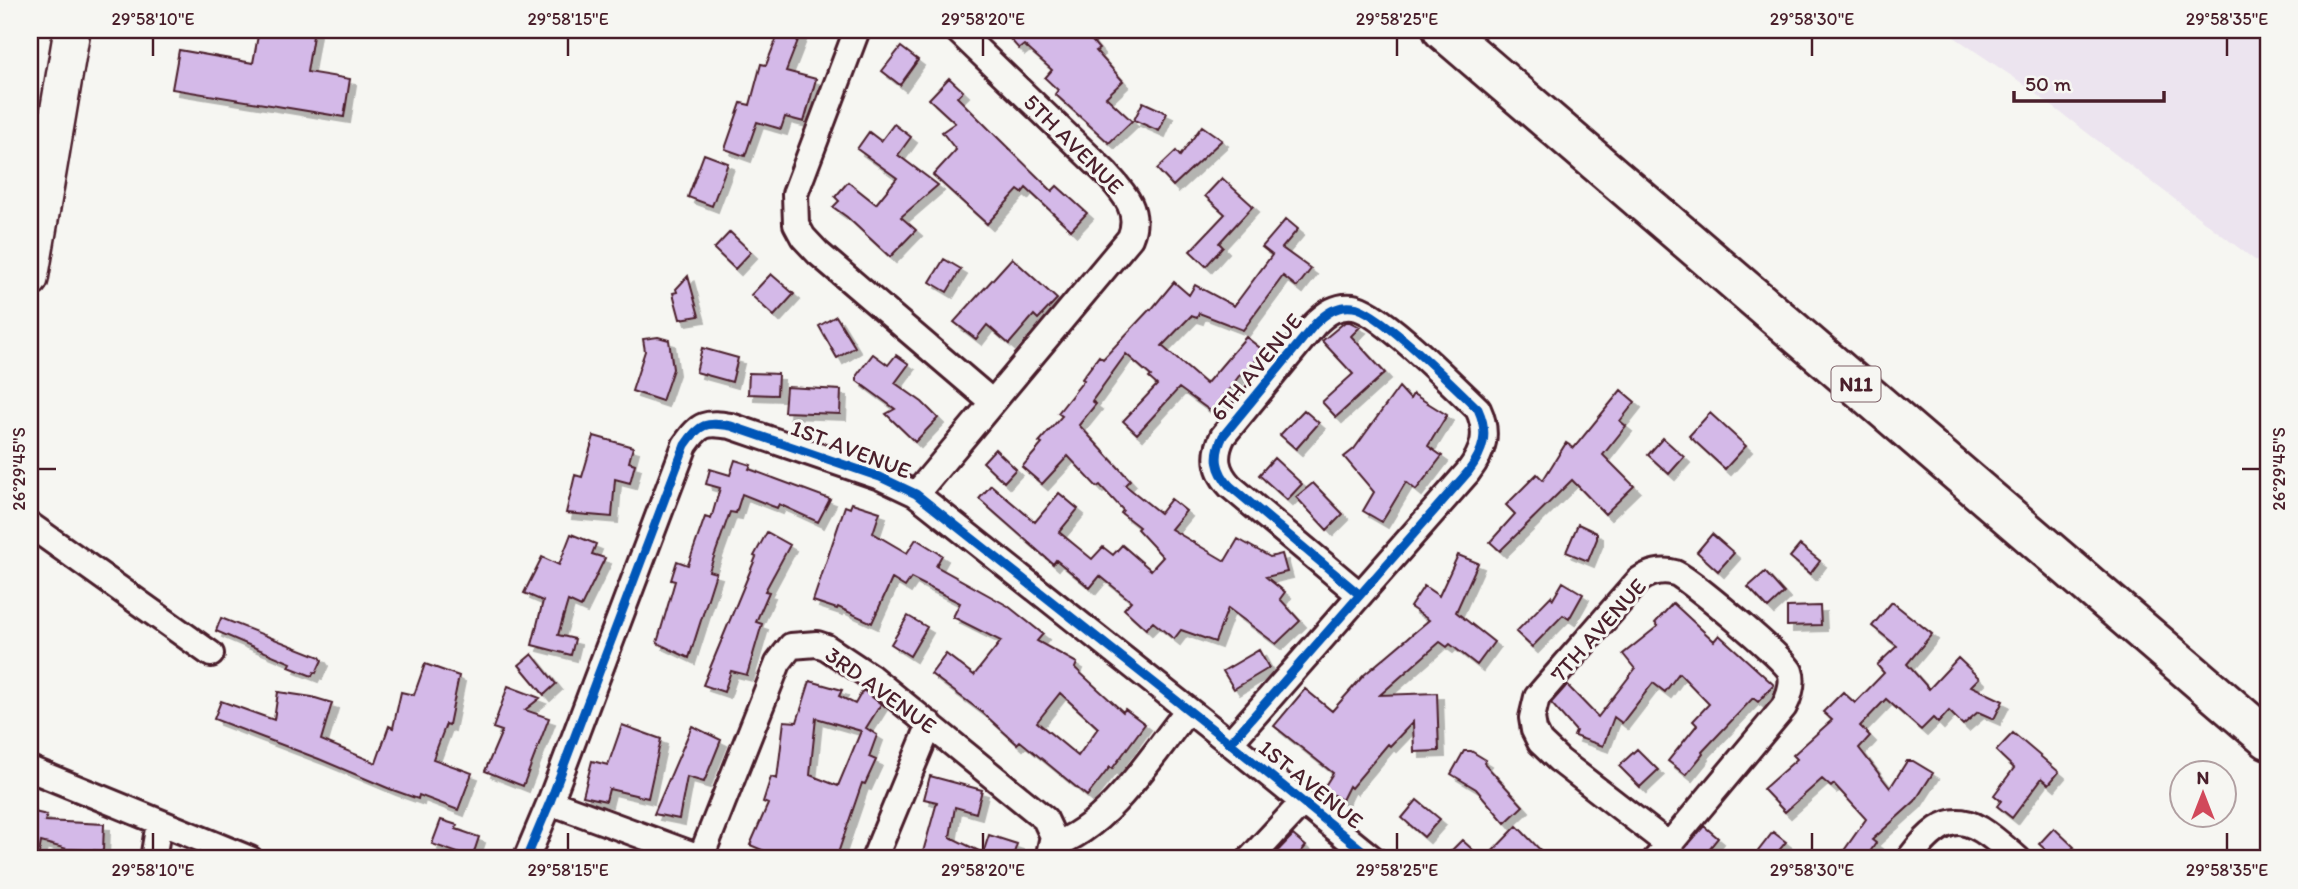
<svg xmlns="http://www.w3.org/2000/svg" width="2298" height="889" viewBox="0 0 2298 889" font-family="Itim,sans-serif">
  <defs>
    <filter id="shadow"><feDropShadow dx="6" dy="6" stdDeviation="0" flood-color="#0004"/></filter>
  </defs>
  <rect width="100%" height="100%" fill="#f6f6f2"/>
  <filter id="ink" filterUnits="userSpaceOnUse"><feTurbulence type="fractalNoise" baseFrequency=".0143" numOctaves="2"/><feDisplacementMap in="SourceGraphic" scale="14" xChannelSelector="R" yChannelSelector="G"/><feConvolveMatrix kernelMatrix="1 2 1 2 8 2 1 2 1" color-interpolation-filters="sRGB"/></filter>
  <g filter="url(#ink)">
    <path fill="#ece4ef" d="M1944,30H2268V270L2019,81Z"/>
    <path fill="#d4b9e8" stroke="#4a1f2b" stroke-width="2" fill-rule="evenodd" filter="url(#shadow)" d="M259,30H314L307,72L350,79L344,117L172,89L179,50L253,63Z
      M780,30H802L786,71L816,79L804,122L785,117L781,129L757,122L745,156L725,149L741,103L750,105L761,64L766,65Z
      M1002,30H1083L1099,49L1096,51L1123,81L1106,97L1132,121L1109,143L1055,94L1058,90L1045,78L1052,70L1024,45L1019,49Z
      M901,47L918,60L900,85L882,71Z
      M949,78L963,91L957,97L998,138L1052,191L1057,186L1087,213L1071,230L1026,188L1022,193L1018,190L987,224L933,175L956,150L942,132L955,123L929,99Z
      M1143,102L1167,113L1159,131L1134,120Z
      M894,124L911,137L898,155L938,185L901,217L916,230L890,257L847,217L833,207L839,201L835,197L848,182L876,204L897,178L857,149L869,132L881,141Z
      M1202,126L1222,140L1173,186L1157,169L1176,151L1180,156Z
      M704,154L728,163L712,206L688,197Z
      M1222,178L1253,206L1219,243L1223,247L1206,266L1190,251L1225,214L1205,196Z
      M1286,219L1298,229L1282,248L1311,269L1297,287L1283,276L1243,330L1199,313L1197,318L1191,316L1162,346L1206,384L1246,337L1264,351L1245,374L1242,372L1212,412L1179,388L1137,434L1123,421L1157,385L1149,378L1151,376L1126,354L1092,401L1096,404L1079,425L1130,480L1125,485L1160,513L1171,499L1186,511L1171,529L1225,561L1238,539L1270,557L1282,554L1287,572L1266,577L1285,592L1280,599L1300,621L1276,644L1228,608L1215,642L1181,630L1174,639L1153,622L1146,629L1124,609L1131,601L1100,576L1090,588L1056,560L1053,564L979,499L991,485L1035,522L1059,493L1078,509L1059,532L1092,559L1103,547L1113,555L1122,545L1151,570L1163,557L1137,529L1139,527L1121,513L1123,510L1100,485L1097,487L1068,456L1042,484L1022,467L1042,444L1039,442L1062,416L1058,413L1084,380L1082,379L1099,356L1103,359L1150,309L1151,310L1174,282L1189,295L1195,285L1234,306L1272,255L1262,247Z
      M730,232L751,252L735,269L714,249Z
      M1012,258L1057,299L1038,319L1034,315L1009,344L987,325L976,339L954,322Z
      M944,259L961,269L947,292L930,282Z
      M771,274L794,294L774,316L751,295Z
      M688,276L699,316L680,319L673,293L677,292L676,289Z
      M836,316L855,347L837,358L819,326Z
      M1345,322H1350L1360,327L1351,336L1385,373L1336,417L1322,402L1353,374L1322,341Z
      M658,337L669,340L673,369L662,401L632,391L645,351L643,339Z
      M702,348L738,358L732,382L696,372Z
      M873,354L888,365L896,355L909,364L895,383L922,402L938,418L915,442L886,414L895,409L857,381V375Z
      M749,373L778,374L777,395L748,394Z
      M786,387L841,390L840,414L784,412Z
      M1399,387L1410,399L1413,394L1447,415L1428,446L1442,456L1416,490L1406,482L1382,522L1363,511L1374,492L1344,457L1354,449Z
      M1621,390L1635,402L1620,421L1626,426L1603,455L1634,486L1605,514L1572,480L1500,551L1490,542L1515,514L1506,505L1537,474L1543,480L1566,443L1574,448Z
      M1304,410L1319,423L1296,449L1280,435Z
      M1710,413L1746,446L1725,469L1689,436Z
      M594,436L633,447L629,462L635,464L630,483L615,479L612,517L566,513L575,475L582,477Z
      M1663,438L1684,457L1669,474L1648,455Z
      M995,449L1016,469L1004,482L983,462Z
      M1274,458L1302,484L1287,500L1259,475Z
      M735,460L751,465L749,469L830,499L818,522L779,504L777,508L742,494L736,513L730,512L709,571L716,573L689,658L657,643L675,581L671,580L677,561L688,565L705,517L711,519L720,488L706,484L710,469L730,475Z
      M1313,483L1343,514L1327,530L1296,497Z
      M852,503L880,512L873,533L907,553L916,539L942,555L936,566L1008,606L1043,634L1037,641L1077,663L1075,668L1123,712L1125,709L1145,724L1112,769L1110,767L1087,796L1020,741L1017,744L983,713L931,674L946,654L974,675L1001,641L953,617L960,603L911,578L905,587L892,579L872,623L838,607L837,609L813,601L845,506L850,508ZM1060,693L1098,728L1078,756L1037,722Z
      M1578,524L1597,533V539L1588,561L1566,552Z
      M767,532L790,545L765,591L769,592L756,622L762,624L747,675L731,671L724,692L703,685L756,557L754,556Z
      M571,534L596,544L592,554L605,558L581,607L568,601L558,635L575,639L571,655L532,645L543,601L524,593L542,557L559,565Z
      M1712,534L1734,553L1718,571L1697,552Z
      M1800,545L1820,561L1810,574L1790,557Z
      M1458,555L1478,563L1456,612L1494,642L1477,665L1450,644L1447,647L1440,642L1380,695L1437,693L1439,751L1414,752L1413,722L1390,746L1388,744L1351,788L1349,786L1342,800L1323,789L1333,773L1274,726L1305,689L1332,711L1364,675L1429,620L1410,607L1424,586L1439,596Z
      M1765,572L1784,593L1768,608L1748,587Z
      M1563,582L1583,594L1569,619L1563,615L1532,647L1516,632L1551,596L1553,599Z
      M1892,602L1932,634L1907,664L1929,689L1958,658L1979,678L1971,686L2003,701L1994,719L1978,712L1963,725L1949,711L1938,723L1933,718L1921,730L1886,699L1860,726L1870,736L1859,748L1890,788L1907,761H1913L1933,773L1915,801L1872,840L1876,843L1865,859H1838L1866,819L1834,784L1831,787L1822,779L1785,812L1763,789L1797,759L1793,755L1832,720L1823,712L1843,692L1855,703L1884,673L1877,665L1897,646L1872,626Z
      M1673,603L1714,641L1719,635L1774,685L1758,702L1753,698L1702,752L1703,754L1686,775L1668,761L1697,725L1693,721L1709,704L1679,673L1665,692L1653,683L1622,723L1614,717L1603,746L1574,736L1576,731L1551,703L1567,685L1598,717L1635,669L1623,654L1658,626L1655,623Z
      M1820,606L1821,625L1787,626V607Z
      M908,616L927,627L910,656L891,644Z
      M221,618L320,657L322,660L316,673L314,672L312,676L289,667L291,663L216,631Z
      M1259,650L1269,668L1234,689L1223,671Z
      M532,654L556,684L544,695L519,665Z
      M425,664L459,676L449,725L446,724L433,759L472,773L458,810L419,795L418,799L390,789L319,759L214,719L221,701L274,720L278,692L312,697L332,703L321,740L376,763L389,726L393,728L401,692L414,695Z
      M810,681L842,690L839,696L855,704L863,690L881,704L866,728L877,735L869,757L876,760L865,784L862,783L836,859H784L750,845L768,804L763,802L771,777L777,779L784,721L797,722ZM816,718L861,731L838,786L810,775Z
      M508,686L540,698L525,710L549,718L523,786L485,771L502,731L493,728Z
      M622,725L661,739L648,798L609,789L606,801L583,796L592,761L608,765Z
      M692,726L721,740L704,782L687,777L679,819L654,814Z
      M2013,733L2059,772L2049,784L2042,778L2012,818L1997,806L2001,801L1994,795L2014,768L1996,751Z
      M1637,749L1658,770L1640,787L1619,766Z
      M1464,751H1471L1486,760L1484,763L1523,806L1505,823L1476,789L1451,774Z
      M930,776L982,790L976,813L955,807L950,837L983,853L989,835L1017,844L1012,859H921L937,802L924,799Z
      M1417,800L1440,819L1424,837L1402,818Z
      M30,811L47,815L45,821L104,824L103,851L67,849L41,842L38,859H30Z
      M441,820L457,825L456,829L479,837L472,858L432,844Z
      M1517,826L1549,859H1485Z
      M1704,826L1718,838L1701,859H1676Z
      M2054,828L2074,847L2062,859H2056L2039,844Z
      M1773,832L1786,842L1772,859H1752Z
      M1293,835L1306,846L1295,859H1270Z
      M1462,840L1483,859H1443Z"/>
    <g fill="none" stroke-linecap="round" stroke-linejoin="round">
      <defs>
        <path id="street" d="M857,30L795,194L796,224L803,237L818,253L991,401
          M916,494L1130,238C1142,210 1122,191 1105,172L957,30
          M30,525L211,654
          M1230,743L1468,472C1484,451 1489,433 1478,409C1456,388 1378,309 1353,307C1337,305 1326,313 1315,324L1223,436C1213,456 1216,471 1230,486L1360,595
          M30,769L250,859
          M550,802L705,859
          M1053,845C1108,828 1153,754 1188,710
          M701,857L778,663L791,646L817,644L826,647L871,677L1045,819L1053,836L1048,859
          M153,859L159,823
          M526,859L550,802L685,445C700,423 706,422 731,426L880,477L916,494L1230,743L1373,859
          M874,859L930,724
          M1250,859L1303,802
          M1656,859L1669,845L1784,707C1789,697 1794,682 1790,671C1786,660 1686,576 1675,573C1662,569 1649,573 1639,580L1537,697L1532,718L1534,730L1540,742L1559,760L1669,845
          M1909,859C1952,802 1971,818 2018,859"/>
        <path id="secondary" d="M30,279L72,30"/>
        <path id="highway" d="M1443,30L2268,739"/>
      </defs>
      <use href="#street" stroke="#4a1f2b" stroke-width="30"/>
      <use href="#secondary" stroke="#4a1f2b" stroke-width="40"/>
      <use href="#highway" stroke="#4a1f2b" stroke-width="44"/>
      <use href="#street" stroke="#f6f6f2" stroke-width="24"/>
      <use href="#secondary" stroke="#f6f6f2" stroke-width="35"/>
      <use href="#highway" stroke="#f6f6f2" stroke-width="38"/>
      <defs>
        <path id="cycleway" d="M1230,743L1468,472C1484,451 1489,433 1478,409C1456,388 1378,309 1353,307C1337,305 1326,313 1315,324L1223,436C1213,456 1216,471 1230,486L1360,595
          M526,859L550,802L685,445C700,423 706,422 731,426L880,477L916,494L1230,743L1373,859"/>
      </defs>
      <use href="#cycleway" stroke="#f6f6f2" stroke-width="13"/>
      <use href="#cycleway" stroke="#0057b8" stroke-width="9"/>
    </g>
  </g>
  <path fill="none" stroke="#4a1f2b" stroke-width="2.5" d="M153,38V56M568,38V56M983,38V56M1397,38V56M1812,38V56M2227,38V56M38,469H56M2242,469H2260M153,833V850M568,833V850M983,833V850M1397,833V850M1812,833V850M2227,833V850"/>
  <g text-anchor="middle" stroke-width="6" stroke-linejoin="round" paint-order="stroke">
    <rect fill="#f6f6f2" stroke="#7e6067" stroke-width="2" x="1831.5" y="366.5" width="49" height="35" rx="5"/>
    <g font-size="21" font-weight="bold" fill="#4a1f2b">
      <text x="1856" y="391">N11</text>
    </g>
    <g font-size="23" fill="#4a1f2b" stroke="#f6f6f2">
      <text transform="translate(1074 144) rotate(45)" y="8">5TH AVENUE</text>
      <text transform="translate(1256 367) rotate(-51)" y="8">6TH AVENUE</text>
      <text transform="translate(851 449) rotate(21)" y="8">1ST AVENUE</text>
      <text transform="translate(1598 630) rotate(-48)" y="8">7TH AVENUE</text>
      <text transform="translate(881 690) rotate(36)" y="8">3RD AVENUE</text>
      <text transform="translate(1311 784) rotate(39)" y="8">1ST AVENUE</text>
    </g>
  </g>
  <rect width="2298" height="889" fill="none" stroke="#f6f6f2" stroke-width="77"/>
  <g transform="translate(2203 794)"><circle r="33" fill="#f6f6f2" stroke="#b1a0a2" stroke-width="2"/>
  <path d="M0-5L12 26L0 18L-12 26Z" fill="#d1495b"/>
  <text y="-10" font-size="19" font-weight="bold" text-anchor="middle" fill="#4a1f2b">N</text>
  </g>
  <path d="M2014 91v10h150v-10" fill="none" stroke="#4a1f2b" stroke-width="3.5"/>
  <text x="2025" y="91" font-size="21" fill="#4a1f2b" stroke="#f6f6f2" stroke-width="5" paint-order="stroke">50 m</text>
  <rect x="38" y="38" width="2222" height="812" fill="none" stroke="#4a1f2b" stroke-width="2.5"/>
  <g font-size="18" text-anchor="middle" fill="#4a1f2b">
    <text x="153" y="25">29°58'10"E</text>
    <text x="568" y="25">29°58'15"E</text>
    <text x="983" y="25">29°58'20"E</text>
    <text x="1397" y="25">29°58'25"E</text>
    <text x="1812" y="25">29°58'30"E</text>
    <text x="2227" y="25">29°58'35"E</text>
    <text transform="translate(19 469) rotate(-90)" y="6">26°29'45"S</text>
    <text transform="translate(2279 469) rotate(-90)" y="6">26°29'45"S</text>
    <text x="153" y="876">29°58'10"E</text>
    <text x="568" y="876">29°58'15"E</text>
    <text x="983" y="876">29°58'20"E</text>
    <text x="1397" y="876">29°58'25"E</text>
    <text x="1812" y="876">29°58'30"E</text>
    <text x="2227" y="876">29°58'35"E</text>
  </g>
</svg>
